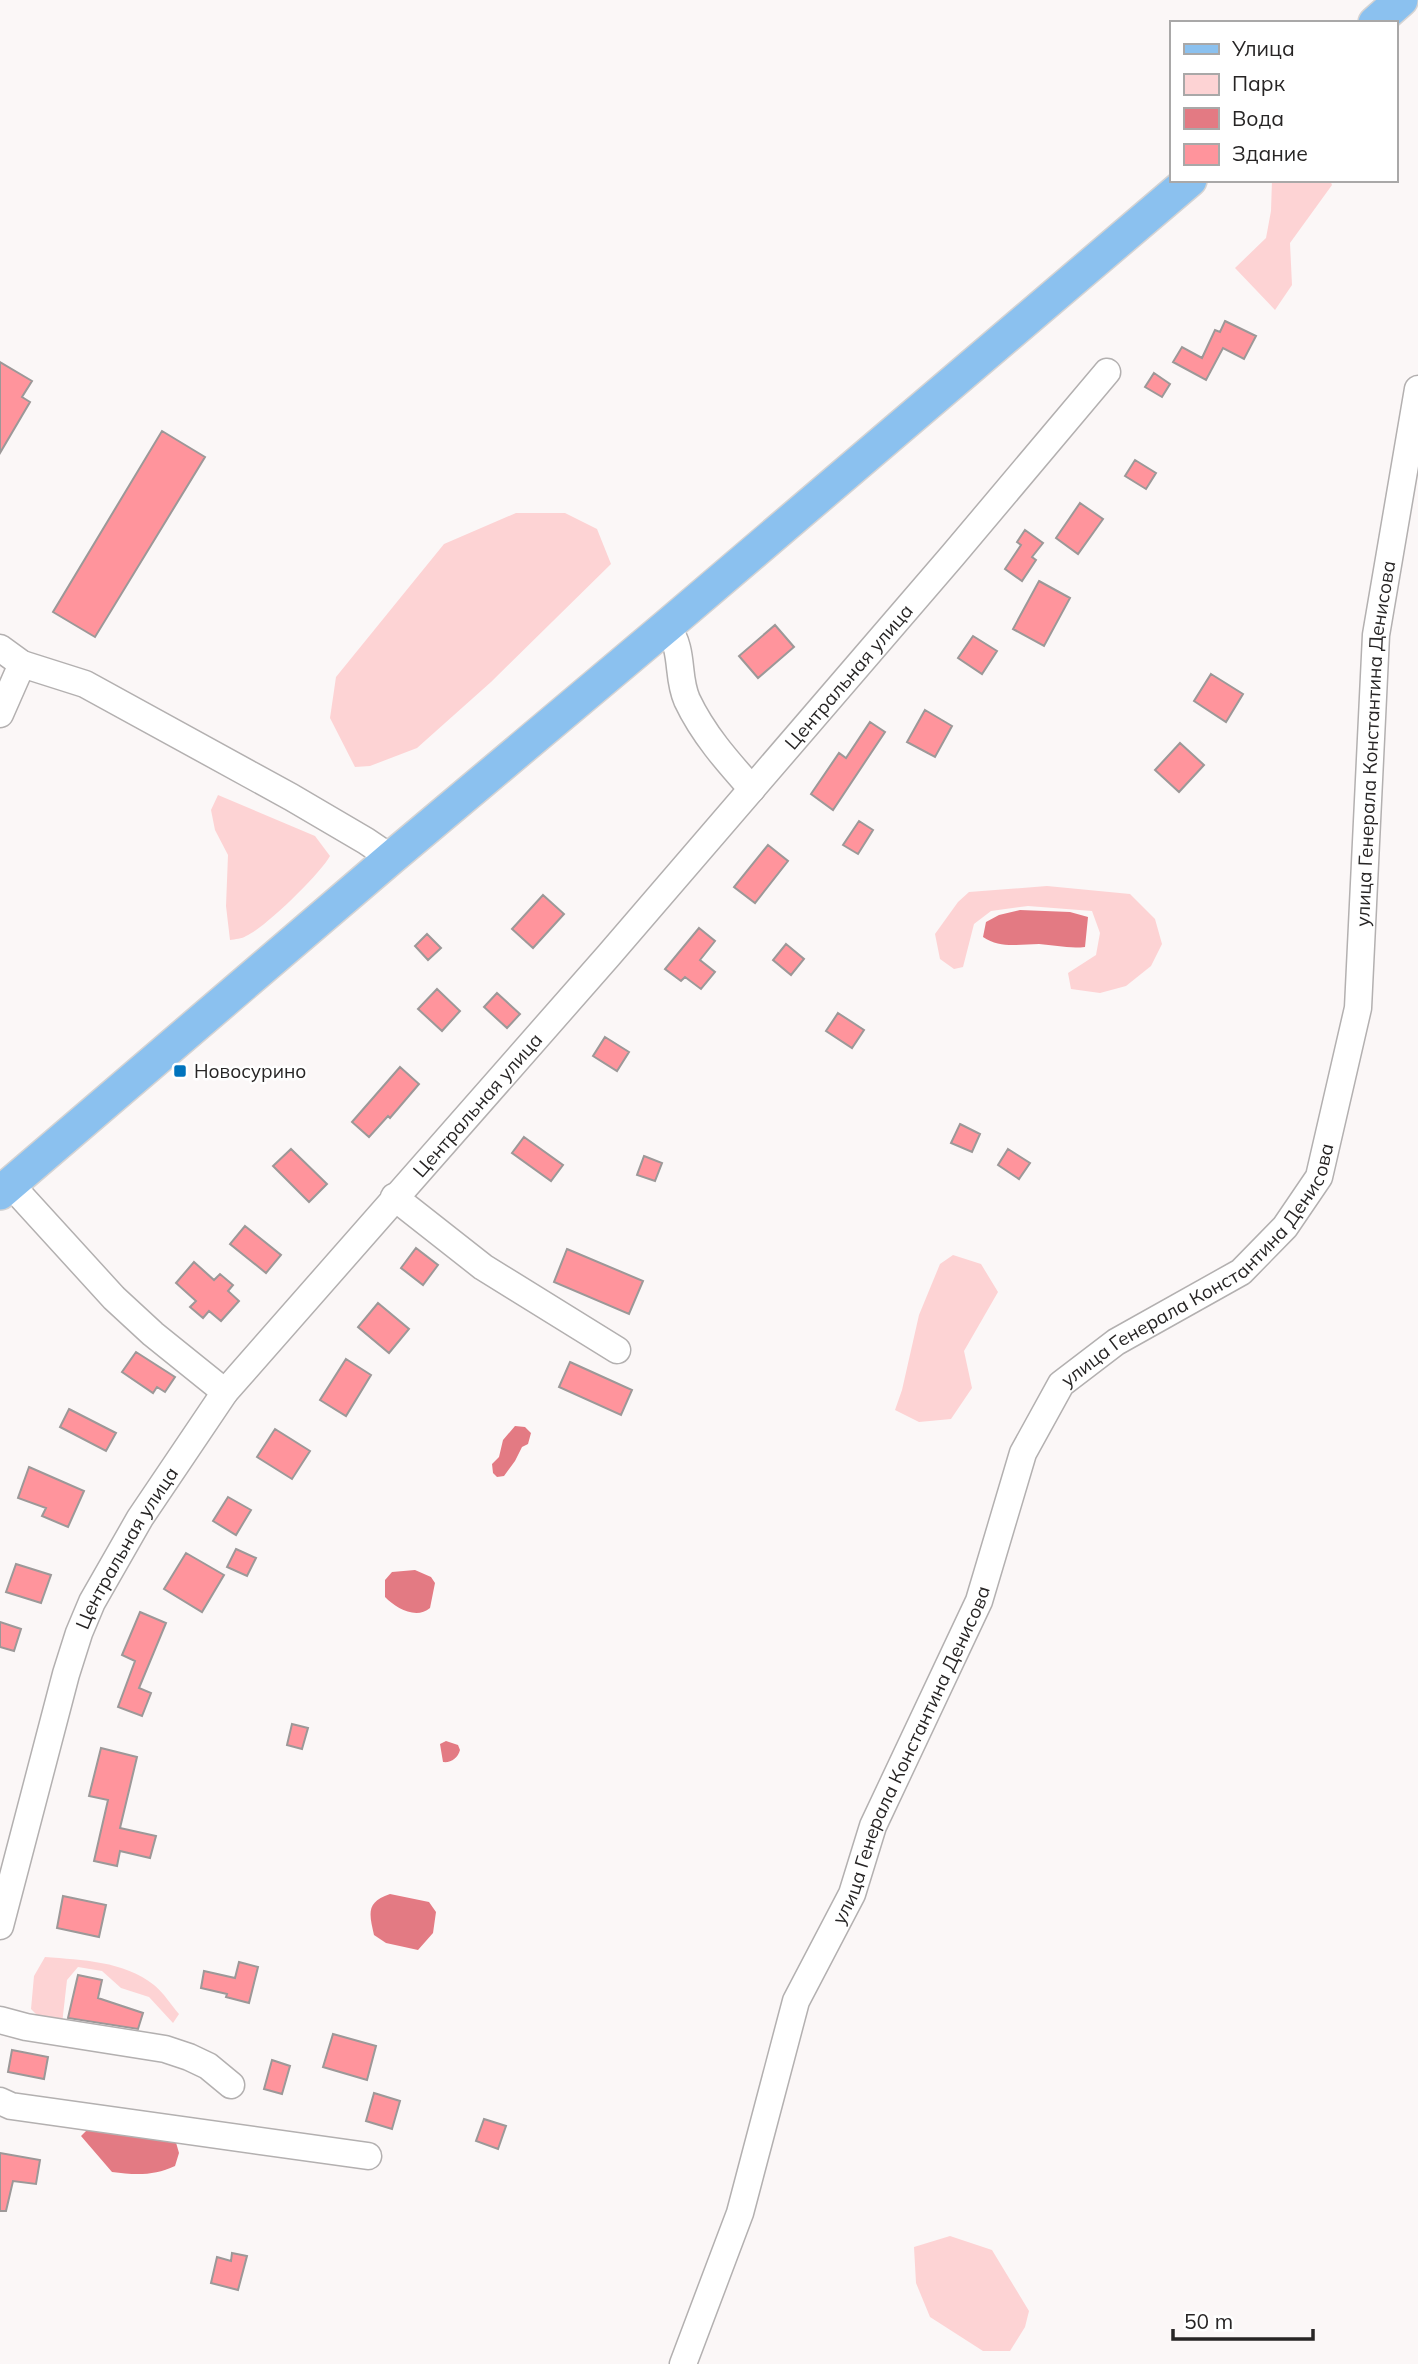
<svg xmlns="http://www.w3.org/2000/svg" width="1418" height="2364" viewBox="0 0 1418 2364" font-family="Mulish,sans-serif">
  <rect width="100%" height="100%" fill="#fbf7f7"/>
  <path fill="#fdd3d4" d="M1272,180H1330L1332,185L1290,243L1292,285L1275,310L1235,268L1266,238L1271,211Z
    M516,513H565L597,529L611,564L491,682L417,748L370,766L355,767L330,718L336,677L444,544Z
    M218,795L315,836L330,856C320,874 265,928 246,936C242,939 235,939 230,940L226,906L228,855L215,830L211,810Z
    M1047,886L1130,894L1155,919L1162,944L1151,966L1126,986L1100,993L1071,989L1068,973L1096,955L1100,933L1092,911L1028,906L991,911L974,924L963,967L954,969L940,959L935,934L958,902L969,892Z
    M953,1255L981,1264L998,1292L964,1351L972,1388L951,1419L919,1422L895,1410L902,1390L919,1315L940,1264Z
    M45,1957C82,1960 124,1961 154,1985C164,1993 171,2005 179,2014L173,2023L149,1997L121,1988L102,1971L78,1967L67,1980L62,2024L44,2022L31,2009L34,1976Z
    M950,2236L992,2250L1029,2311L1025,2327L1010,2351H983L930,2317L916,2283L914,2247Z"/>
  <path fill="#e37a83" d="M1020,910L1070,912L1088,917L1085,947C1069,949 1055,945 1039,944C1019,944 1001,949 983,937L986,922L999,915Z
    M515,1426L525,1427L531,1433L528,1444L522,1447L515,1461L504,1476L497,1477L493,1473L492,1464L499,1457L503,1440Z
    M415,1570L431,1577L435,1583L430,1608C416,1620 396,1608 385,1597V1580L392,1572Z
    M446,1741L458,1745L460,1750C458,1758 451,1763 443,1762L440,1744Z
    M390,1894L429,1902L436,1912L433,1933L418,1950L386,1943L374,1935C369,1913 366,1902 390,1894Z
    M97,2126L175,2139L179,2153L175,2166C154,2176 135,2175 112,2172L81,2136L87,2130Z"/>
  <path fill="#ff949c" stroke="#9c9898" stroke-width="2" d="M1225,321L1256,336L1244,359L1223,348L1206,380L1173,362L1182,347L1202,358L1215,330L1220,332Z
    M0,362L32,381L22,397L30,402L0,453Z
    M1154,373L1170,384L1162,397L1145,387Z
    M162,431L205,457L95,637L53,612Z
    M1135,460L1156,473L1146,489L1125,476Z
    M1080,503L1103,519L1078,554L1056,538Z
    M1025,530L1043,543L1032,557L1036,560L1022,581L1005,569L1021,545L1017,542Z
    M1039,581L1070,598L1044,646L1013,629Z
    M775,625L794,647L758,678L739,656Z
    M973,636L997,651L982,674L958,658Z
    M1211,674L1243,694L1226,722L1194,701Z
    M925,710L952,726L935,757L907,742Z
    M870,722L885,732L833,810L811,794L839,753L846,758Z
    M1180,743L1204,765L1179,792L1155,770Z
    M859,821L873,830L858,854L843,845Z
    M768,845L788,861L755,903L734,887Z
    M543,895L564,914L533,948L512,929Z
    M699,928L715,941L700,960L715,972L701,989L685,977L681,981L665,969Z
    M427,934L441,948L428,960L415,946Z
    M786,944L804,959L791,975L773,960Z
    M437,989L460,1011L442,1031L418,1009Z
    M497,993L520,1014L507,1028L484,1007Z
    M838,1013L864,1030L852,1048L826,1031Z
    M605,1037L629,1052L617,1071L593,1056Z
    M400,1067L419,1084L390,1118L388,1116L369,1137L352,1122Z
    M960,1124L980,1134L972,1152L951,1143Z
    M524,1137L563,1165L551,1181L512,1153Z
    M291,1149L327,1184L309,1202L273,1166Z
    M1008,1149L1030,1163L1019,1179L998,1165Z
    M644,1156L662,1163L655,1181L637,1175Z
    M245,1226L281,1255L266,1273L230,1244Z
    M416,1248L438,1265L423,1285L401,1268Z
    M567,1249L643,1281L629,1314L554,1282Z
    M194,1262L214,1280L220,1274L233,1285L228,1291L239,1301L221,1321L209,1311L203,1318L190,1307L196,1301L176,1283Z
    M378,1303L409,1329L389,1353L358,1327Z
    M136,1352L175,1377L165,1392L157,1387L153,1393L122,1372Z
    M346,1359L371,1375L346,1416L320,1400Z
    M570,1362L632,1390L621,1415L559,1387Z
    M69,1409L116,1433L106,1451L60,1427Z
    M275,1429L310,1451L292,1479L257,1457Z
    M29,1467L84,1491L68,1527L42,1516L46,1508L18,1498Z
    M228,1497L251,1510L236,1535L213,1521Z
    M236,1549L256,1558L247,1576L227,1567Z
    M186,1553L224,1575L202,1612L164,1589Z
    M16,1564L51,1575L41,1603L6,1592Z
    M140,1612L166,1623L139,1688L151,1693L142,1716L118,1707L135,1661L122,1655Z
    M0,1622L21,1629L14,1651L0,1647Z
    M292,1724L308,1728L302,1749L287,1745Z
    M101,1748L137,1757L120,1828L156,1836L150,1858L120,1851L117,1866L94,1861L108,1800L89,1796Z
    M63,1896L106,1905L99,1937L57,1928Z
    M239,1962L258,1967L249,2003L226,1997L227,1994L201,1988L204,1971L235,1978Z
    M78,1975L102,1980L98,1998L143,2013L138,2029L68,2018Z
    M333,2034L376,2046L367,2080L323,2067Z
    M12,2050L48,2057L44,2079L8,2072Z
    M272,2060L290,2066L282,2094L264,2089Z
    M374,2093L400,2101L392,2129L366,2121Z
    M484,2119L506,2126L498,2149L476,2141Z
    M0,2153L40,2160L36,2184L13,2181L6,2211H0Z
    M232,2253L247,2256L238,2290L211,2283L217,2257L231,2261Z"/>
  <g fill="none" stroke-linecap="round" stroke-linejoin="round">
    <defs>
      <g id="minor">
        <path d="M667,626C685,652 676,675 687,700C703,734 727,761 752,789"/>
        <path d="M0,648L22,664L85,684L291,797L366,841L391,858"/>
        <path d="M0,714L22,664"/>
        <path d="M10,1184L114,1298L153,1334L225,1392"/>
        <path d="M394,1197L483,1267L617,1350"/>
        <path id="s1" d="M0,1926L66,1674L79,1633L92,1602L140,1518L225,1392L609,955L953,555L1107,372"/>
        <path d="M0,2020L26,2027L165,2049L189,2057L208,2066L231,2085"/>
        <path d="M0,2101L11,2106L368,2156"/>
        <path id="s2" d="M683,2364L740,2213L796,2001L852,1894L873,1826L979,1601L1023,1453L1061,1384L1116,1342L1241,1272L1285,1227L1319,1177L1358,1008L1376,635L1418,389"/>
      </g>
      <path id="major" d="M1375,23L1401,0
        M0,1193L391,858L667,626L1190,180"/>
    </defs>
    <use href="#minor" stroke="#b3b0b0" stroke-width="29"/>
    <use href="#major" stroke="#d4d3d3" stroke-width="36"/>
    <use href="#minor" stroke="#fff" stroke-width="26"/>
    <use href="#major" stroke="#8bc1ef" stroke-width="33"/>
  </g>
  <rect fill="#0073bd" stroke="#fff" stroke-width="2.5" x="173" y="1064" width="14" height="14" rx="3.5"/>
  <g text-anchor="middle" stroke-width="5" stroke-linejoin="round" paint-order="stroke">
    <g font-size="19" fill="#272525" stroke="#fff">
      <text dy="7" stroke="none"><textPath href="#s1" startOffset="1535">Центральная улица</textPath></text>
      <text dy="7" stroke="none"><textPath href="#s2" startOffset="1829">улица Генерала Константина Денисова</textPath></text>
      <text dy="7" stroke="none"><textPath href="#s1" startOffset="968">Центральная улица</textPath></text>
      <text dy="7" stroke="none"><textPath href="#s2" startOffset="1241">улица Генерала Константина Денисова</textPath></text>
      <text dy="7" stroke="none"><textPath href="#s1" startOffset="401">Центральная улица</textPath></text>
      <text dy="7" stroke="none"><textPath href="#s2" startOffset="653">улица Генерала Константина Денисова</textPath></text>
    </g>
    <g font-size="19" fill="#272525" stroke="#fff" text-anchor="start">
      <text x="194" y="1078">Новосурино</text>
    </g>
  </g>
  <rect x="1170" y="21" width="228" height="161" fill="#ffffff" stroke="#a9a8a8" stroke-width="2"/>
  <rect x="1184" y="44" width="35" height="10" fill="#8bc1ef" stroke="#a9a8a8" stroke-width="2"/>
  <text x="1232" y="56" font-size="21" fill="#272525">Улица</text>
  <rect x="1184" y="74" width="35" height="21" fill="#fdd3d4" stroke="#a9a8a8" stroke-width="2"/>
  <text x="1232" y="91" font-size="21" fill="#272525">Парк</text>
  <rect x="1184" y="108" width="35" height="21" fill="#e37a83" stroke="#a9a8a8" stroke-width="2"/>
  <text x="1232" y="126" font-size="21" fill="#272525">Вода</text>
  <rect x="1184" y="144" width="35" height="21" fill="#ff949c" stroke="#a9a8a8" stroke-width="2"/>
  <text x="1232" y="161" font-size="21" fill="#272525">Здание</text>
  <path d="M1173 2329v10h140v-10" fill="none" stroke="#272525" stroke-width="3.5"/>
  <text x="1184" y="2329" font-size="21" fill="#272525" stroke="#ffffff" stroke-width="5" paint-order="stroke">50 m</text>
</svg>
